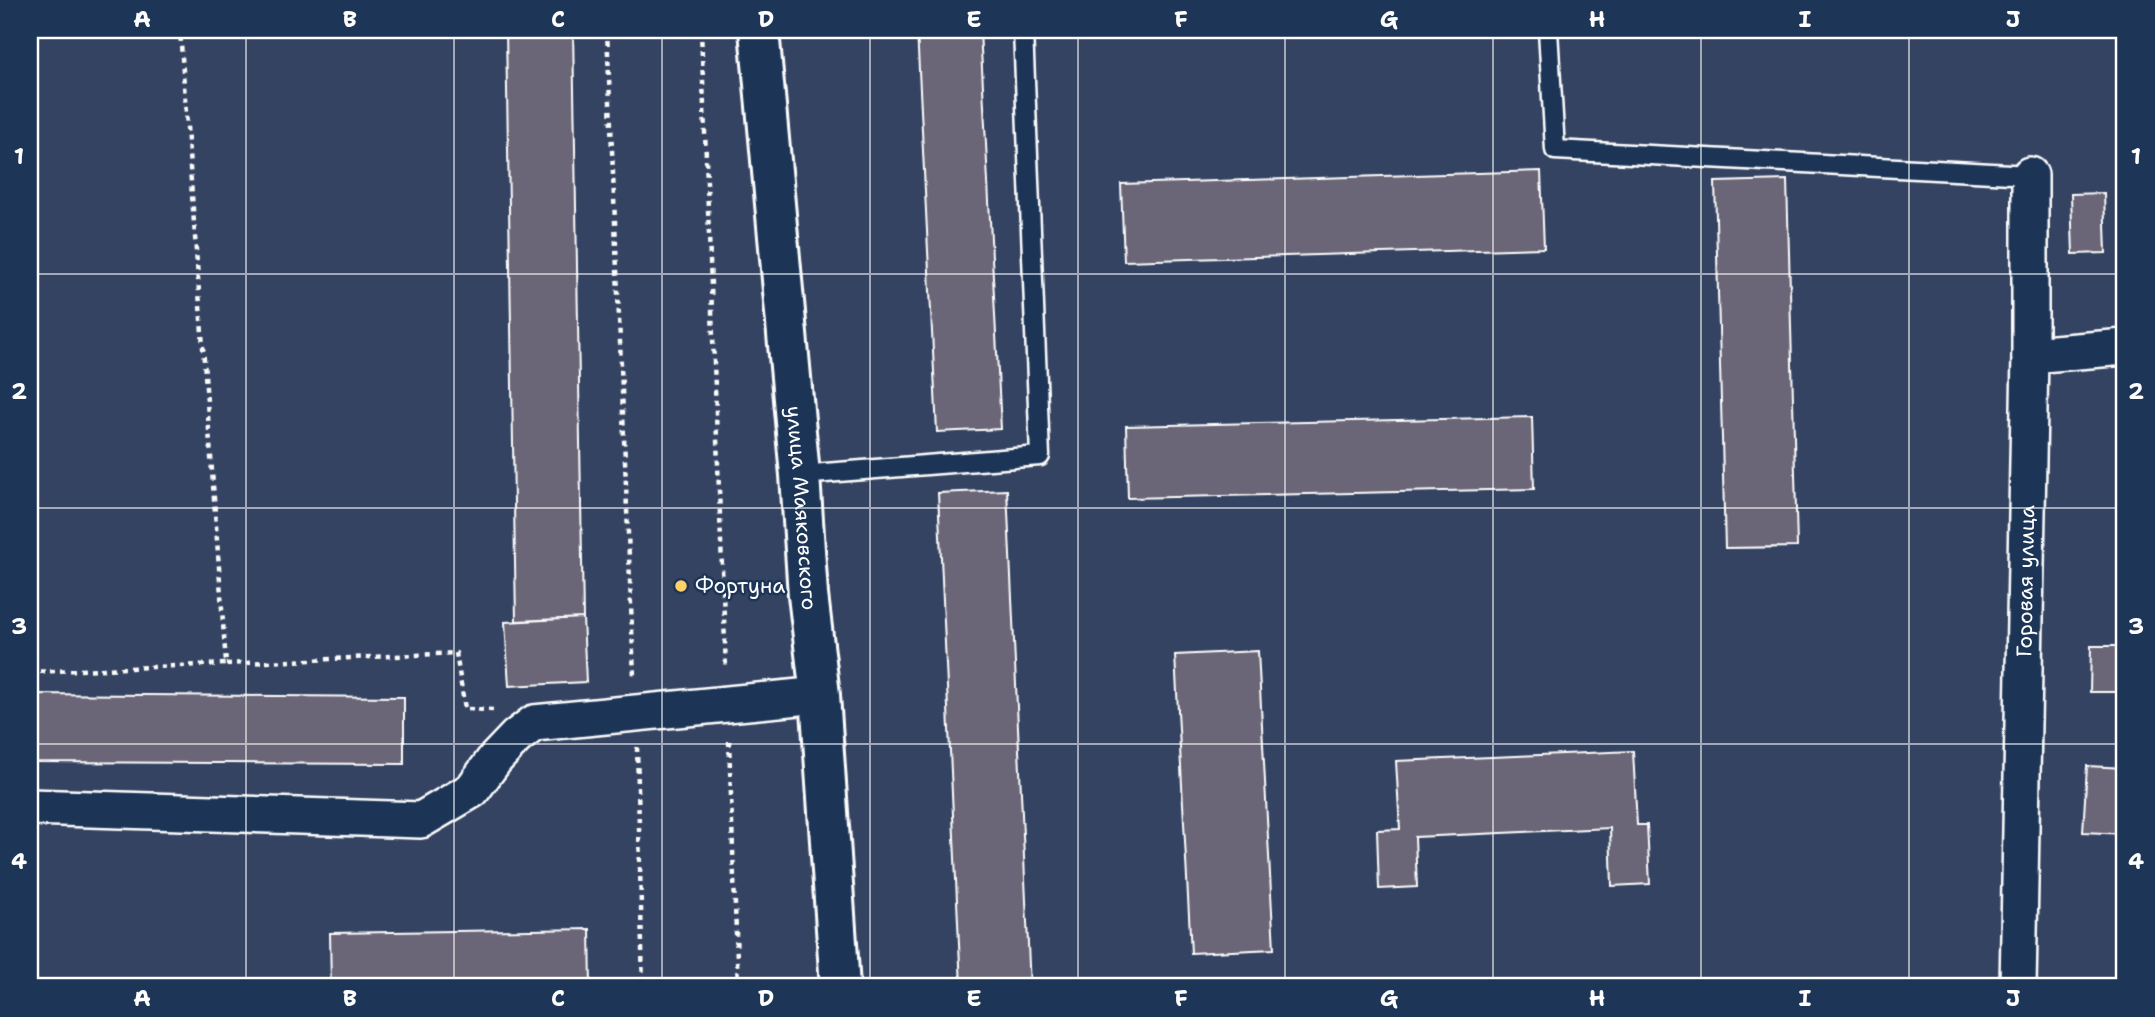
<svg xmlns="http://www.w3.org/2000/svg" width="2155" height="1017" viewBox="0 0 2155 1017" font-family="'Shantell Sans',sans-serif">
  <rect width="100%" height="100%" fill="#344361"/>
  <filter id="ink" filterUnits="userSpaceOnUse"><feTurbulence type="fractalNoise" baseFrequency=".0143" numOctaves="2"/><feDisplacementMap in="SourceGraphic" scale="14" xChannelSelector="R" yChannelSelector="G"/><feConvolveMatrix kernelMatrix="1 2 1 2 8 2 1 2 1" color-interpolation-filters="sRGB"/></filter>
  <g filter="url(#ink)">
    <path fill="#6a6577" stroke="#fff" stroke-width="2" d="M506,30H573L583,618L516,621Z
      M917,30H980L1001,429L937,432Z
      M1541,171L1544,248L1124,261L1121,184Z
      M1787,180L1797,547L1725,548L1715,182Z
      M2104,193L2106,253L2073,254L2071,194Z
      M1532,417L1534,489L1128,498L1126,426Z
      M1007,490L1030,987H961L938,493Z
      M583,618L586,682L509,686L505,622Z
      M2091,646H2125V692H2090Z
      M1258,651L1274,949L1191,953L1175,655Z
      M30,694L404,697V764L30,762Z
      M1633,751L1637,825H1647L1650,884L1612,886L1610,828L1415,837L1417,887L1379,889L1377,830L1400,829L1396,761Z
      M2087,766L2125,768V834L2083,832Z
      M590,929L591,987H331L330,933Z"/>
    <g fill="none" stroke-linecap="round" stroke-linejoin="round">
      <defs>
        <path id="service" d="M1548,30L1555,150L2030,175
          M800,475L1040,456L1023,30"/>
        <g id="minor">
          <path d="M2030,355L2125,347"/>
          <path d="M30,807L421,820L472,790L495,759L516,737L534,723L820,695"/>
          <path id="s1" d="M2018,987L2030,355V175"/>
        </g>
        <g id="tertiary">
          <path id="s2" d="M759,30L800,475L808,595L820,695L840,987"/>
        </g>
      </defs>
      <use href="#service" stroke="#fff" stroke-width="23"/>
      <use href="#minor" stroke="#fff" stroke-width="40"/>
      <use href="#tertiary" stroke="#fff" stroke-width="44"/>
      <path stroke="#fff" stroke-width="4.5" stroke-dasharray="5 5" stroke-linecap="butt" d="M607,30L634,677
        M701,30L726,669
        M226,664L456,653L465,709L493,710
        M30,672L226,664L180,30
        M729,741L738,987
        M637,747L643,987"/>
      <use href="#service" stroke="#1d3557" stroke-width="18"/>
      <use href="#minor" stroke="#1d3557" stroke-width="35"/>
      <use href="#tertiary" stroke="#1d3557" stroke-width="38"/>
    </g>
  </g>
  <path fill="none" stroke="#fff" stroke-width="2" stroke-opacity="0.55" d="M246,30V987M454,30V987M662,30V987M870,30V987M1078,30V987M1285,30V987M1493,30V987M1701,30V987M1909,30V987M30,274H2125M30,508H2125M30,744H2125"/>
  <circle fill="#ffd166" stroke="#1d3557" stroke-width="2.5" cx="681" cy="586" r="7"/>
  <g text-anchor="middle" stroke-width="5" stroke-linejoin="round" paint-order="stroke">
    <g font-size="21" fill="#fff" stroke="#1d3557">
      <text dy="7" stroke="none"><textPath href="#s2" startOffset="480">улица Маяковского</textPath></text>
      <text dy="7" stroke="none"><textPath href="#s1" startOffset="406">Горовая улица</textPath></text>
    </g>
    <g font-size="21" fill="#fff" stroke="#1d3557" text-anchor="start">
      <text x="695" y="593">Фортуна</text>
    </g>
  </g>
  <rect width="2155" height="1017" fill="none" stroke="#1d3557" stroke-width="77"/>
  <rect x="38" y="38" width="2078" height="940" fill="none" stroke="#fff" stroke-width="2.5"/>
  <g font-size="23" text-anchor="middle" font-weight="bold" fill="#fff">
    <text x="142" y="27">A</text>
    <text x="350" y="27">B</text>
    <text x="558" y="27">C</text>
    <text x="766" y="27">D</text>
    <text x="974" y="27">E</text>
    <text x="1181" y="27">F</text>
    <text x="1389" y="27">G</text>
    <text x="1597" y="27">H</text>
    <text x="1805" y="27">I</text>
    <text x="2013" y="27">J</text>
    <text x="19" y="164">1</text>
    <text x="2136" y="164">1</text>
    <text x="19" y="399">2</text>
    <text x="2136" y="399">2</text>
    <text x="19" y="634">3</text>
    <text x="2136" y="634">3</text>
    <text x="19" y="869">4</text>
    <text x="2136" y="869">4</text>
    <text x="142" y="1006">A</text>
    <text x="350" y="1006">B</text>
    <text x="558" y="1006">C</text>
    <text x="766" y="1006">D</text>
    <text x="974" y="1006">E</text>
    <text x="1181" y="1006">F</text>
    <text x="1389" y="1006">G</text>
    <text x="1597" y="1006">H</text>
    <text x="1805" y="1006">I</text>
    <text x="2013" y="1006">J</text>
  </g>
</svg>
